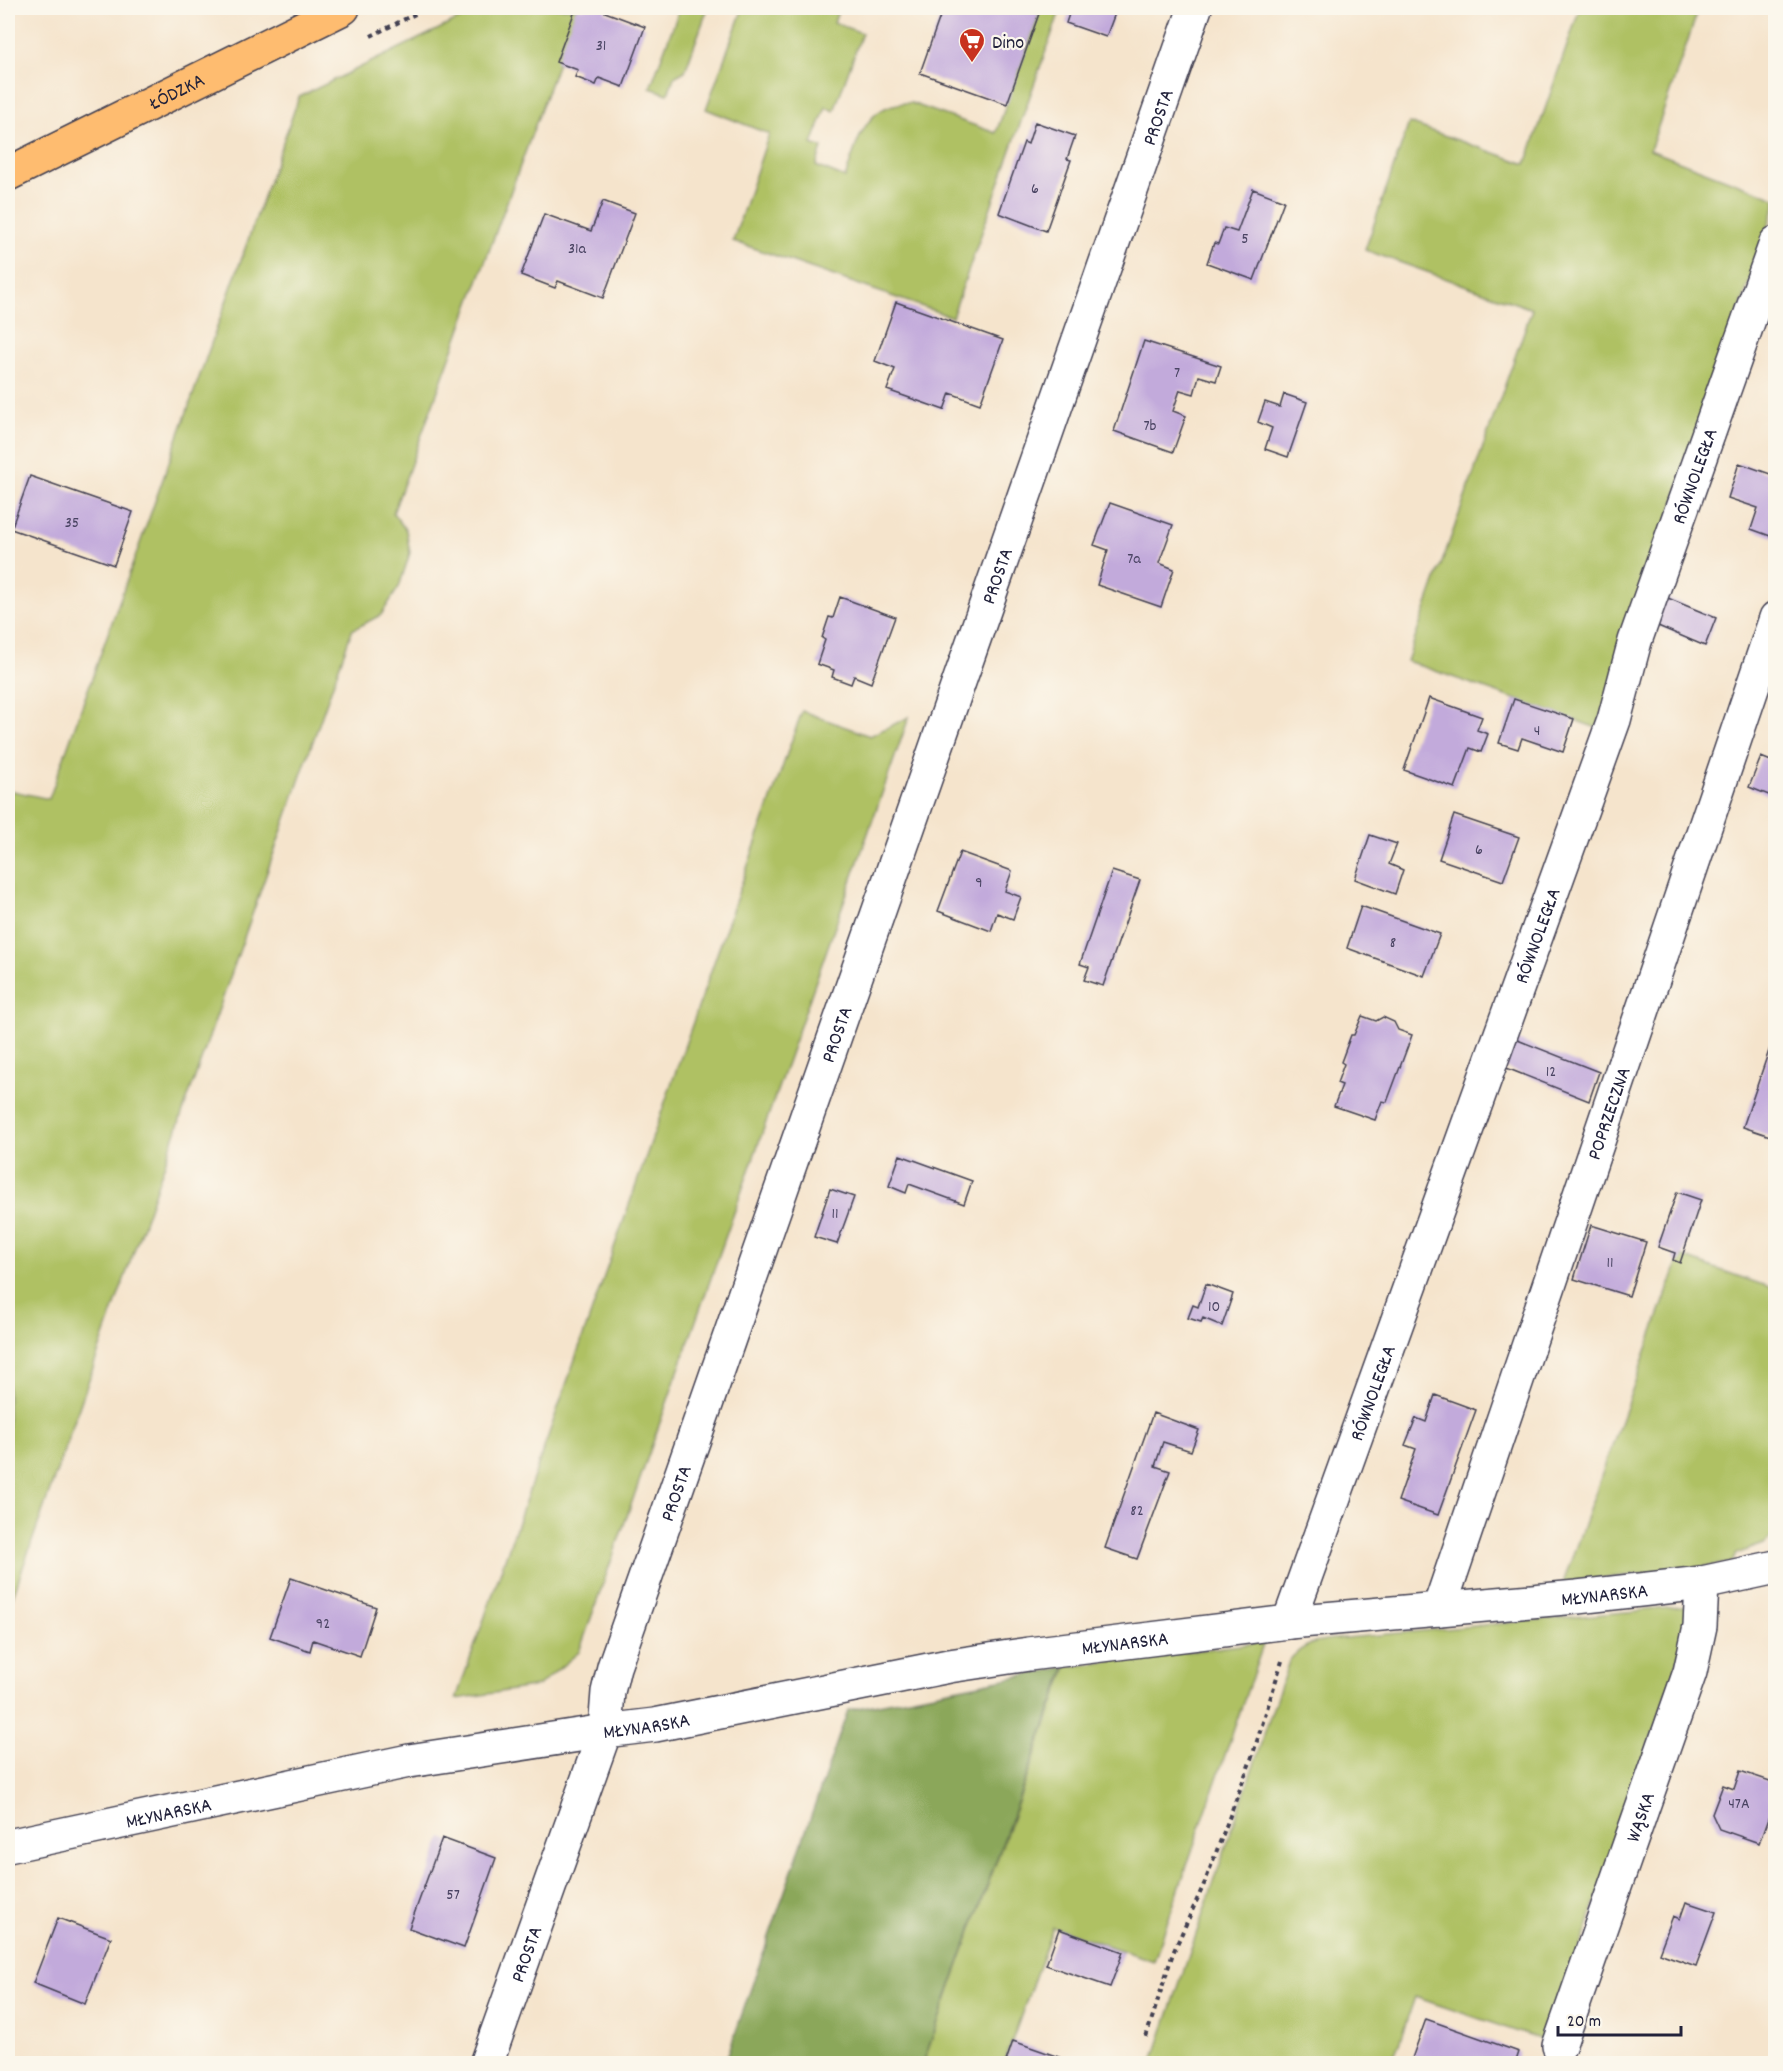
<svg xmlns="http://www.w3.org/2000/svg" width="1783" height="2071" viewBox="0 0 1783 2071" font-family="Dekko,sans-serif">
  <rect width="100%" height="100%" fill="#fbf7ec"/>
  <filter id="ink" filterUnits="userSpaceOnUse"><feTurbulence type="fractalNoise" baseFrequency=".0167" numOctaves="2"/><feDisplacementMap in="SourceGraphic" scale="12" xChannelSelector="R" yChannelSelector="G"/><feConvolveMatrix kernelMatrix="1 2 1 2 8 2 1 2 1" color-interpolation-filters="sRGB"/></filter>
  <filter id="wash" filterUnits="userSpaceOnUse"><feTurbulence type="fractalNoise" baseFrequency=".008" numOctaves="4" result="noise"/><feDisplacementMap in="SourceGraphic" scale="24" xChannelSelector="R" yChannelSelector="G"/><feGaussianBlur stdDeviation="1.35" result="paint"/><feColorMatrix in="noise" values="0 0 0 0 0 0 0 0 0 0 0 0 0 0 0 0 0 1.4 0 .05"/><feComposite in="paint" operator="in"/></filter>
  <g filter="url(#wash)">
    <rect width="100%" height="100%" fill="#f5e4cc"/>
    <path fill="#afc164" stroke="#687250" stroke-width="1.5" d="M482,8H578L393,513L406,530L410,553L399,587L381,615L352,630L8,1610V790L49,799L299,97Z
      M680,8H708L685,71L674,77L668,94L650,88Z
      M743,8H839L834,23L862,33L834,111L826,107L812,144L822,148L816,166L845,178C858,142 864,102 911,103L996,133L1041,8H1061L952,317L733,241L769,134L706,109Z
      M1580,8H1699L1650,150L1775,198V206L1597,728L1407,661L1532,309L1365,250L1409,123L1526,164Z
      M802,711L870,736L909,717L579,1652L538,1686L456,1699Z
      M1680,1256L1775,1289V1535L1764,1544L1736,1554L1732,1563L1563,1583Z
      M1690,1606L1691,1622L1548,2042L1415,1997L1392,2063L1152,2064L1289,1661C1299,1648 1309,1644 1325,1640Z
      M1264,1642L1154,1961L1053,1927L1004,2063L923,2064L1067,1667Z"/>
    <path fill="#8ba75a" stroke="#56644a" stroke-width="1.5" d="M1066,1667L923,2063H725L848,1710Z"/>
    <g id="blocks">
      <path fill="#c2aadb" d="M576,8H606L605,12L645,27L623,87L599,78L596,85L575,77L578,70L556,62Z
        M943,8H1041L1007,104L920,73Z
        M1071,8H1117L1106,37L1066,23Z
        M1035,122L1075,136L1067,159L1071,160L1046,231L999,213L1024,142L1028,144Z
        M1253,189L1284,201L1254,280L1207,263L1214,243L1218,244L1224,228L1237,232Z
        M603,201L635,213L603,298L558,281L555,288L521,275L544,214L591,231Z
        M896,302L1003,340L980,404L950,393L944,410L887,390L895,369L875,361Z
        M1144,341L1221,366L1216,381L1199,376L1194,394L1180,390L1173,411L1186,416L1173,452L1114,431Z
        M1284,394L1307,402L1288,457L1265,449L1272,428L1258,422L1265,402L1280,407Z
        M1739,463L1776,476V528L1773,537L1751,529L1758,508L1728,498Z
        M30,476L133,512L114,565L11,529Z
        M1110,503L1173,525L1159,563L1174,569L1161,607L1097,585L1108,550L1094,545Z
        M1663,596L1716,618L1705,646L1651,623Z
        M840,597L895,617L871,683L854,676L851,684L832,677L834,670L817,664L825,640L822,638L829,617L833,618Z
        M1429,698L1482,717L1477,730L1488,734L1481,752L1470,748L1455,788L1404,770Z
        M1514,699L1574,719L1563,752L1522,738L1518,749L1499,743Z
        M1761,757L1776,763V798L1749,787Z
        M1454,815L1519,837L1503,881L1439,859Z
        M1370,835L1397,844L1389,864L1403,870L1395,894L1355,879Z
        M960,852L1012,871L1005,891L1021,897L1013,919L997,913L991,931L938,911Z
        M1112,871L1140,880L1103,986L1084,980L1089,967L1080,964Z
        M1361,906L1440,934L1424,976L1347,948Z
        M1362,1016L1376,1021L1383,1017L1394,1022L1398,1030L1412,1035L1387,1102L1382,1101L1375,1120L1334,1106L1342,1085L1337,1083L1344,1064L1341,1062L1351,1035H1354Z
        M1775,1033H1776V1138L1743,1127Z
        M1515,1039L1599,1072L1589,1101L1504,1067Z
        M900,1155L972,1181L964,1204L909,1184L906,1193L889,1186Z
        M830,1189L854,1197L837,1244L814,1237Z
        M1677,1192L1701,1200L1680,1263L1673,1260L1675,1253L1658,1247Z
        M1591,1225L1646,1242L1629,1296L1574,1279Z
        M1206,1284L1233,1294L1222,1326L1203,1318L1201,1322L1188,1318L1193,1305L1198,1307Z
        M1435,1395L1476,1410L1438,1515L1398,1501L1416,1449L1405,1445L1416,1418L1426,1422Z
        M1153,1413L1199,1430L1191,1451L1163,1442L1155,1466L1170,1471L1137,1559L1105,1548Z
        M291,1578L376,1607L360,1656L313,1640L310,1651L270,1637Z
        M1740,1771L1776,1783V1797L1759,1843L1719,1829L1712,1814L1723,1785L1734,1789Z
        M442,1838L496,1858L464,1948L409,1928Z
        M1686,1902L1716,1912L1696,1966L1659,1953L1673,1916L1680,1919Z
        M58,1918L111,1938L85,2004L33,1983Z
        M1059,1929L1123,1952L1110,1987L1046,1965Z
        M1426,2019L1519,2052L1515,2064H1410Z
        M1013,2041L1076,2063V2064H1005Z"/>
    </g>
  </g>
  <g filter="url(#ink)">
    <use href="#blocks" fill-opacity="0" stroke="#423f51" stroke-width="1.5"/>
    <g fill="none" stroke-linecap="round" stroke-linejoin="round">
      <defs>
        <g id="minor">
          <path id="s1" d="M1439,1609L1776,618"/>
          <path id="s2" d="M1289,1622L1614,720L1635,641L1776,243"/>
          <path id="s3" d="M8,1846L409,1761L605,1731L655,1725L949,1666L1029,1654L1289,1622L1577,1597L1702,1583L1776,1567"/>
          <path id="s4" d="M1559,2046L1690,1672L1700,1626L1702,1583"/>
          <path id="s5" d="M486,2064L605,1731L608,1692L614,1667L1195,8"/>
        </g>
        <g id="major">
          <path id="s6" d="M8,174L343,8"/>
        </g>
      </defs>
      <use href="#minor" stroke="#423f51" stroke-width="36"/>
      <use href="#major" stroke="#423f51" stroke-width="36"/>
      <path stroke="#423f51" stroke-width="4" stroke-dasharray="4.5 4.5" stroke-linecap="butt" d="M371,36L427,8
        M1146,2037L1173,1953L1205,1882L1252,1757L1282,1661"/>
      <use href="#minor" stroke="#fff" stroke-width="33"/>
      <use href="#major" stroke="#febc70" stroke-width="33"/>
    </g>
  </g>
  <defs>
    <symbol id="supermarket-pin" viewBox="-11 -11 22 30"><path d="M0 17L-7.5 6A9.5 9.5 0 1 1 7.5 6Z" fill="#c8321e" stroke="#fbf7ec"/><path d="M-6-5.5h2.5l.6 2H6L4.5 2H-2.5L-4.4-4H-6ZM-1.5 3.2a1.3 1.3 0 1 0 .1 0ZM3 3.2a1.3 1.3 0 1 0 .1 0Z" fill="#fff"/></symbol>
  </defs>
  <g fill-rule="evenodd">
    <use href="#supermarket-pin" x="957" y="26" width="30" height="40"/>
  </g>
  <g text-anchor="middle" stroke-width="4.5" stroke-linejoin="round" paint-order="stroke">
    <g font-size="16" fill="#4a4463">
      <text x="601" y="50">31</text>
      <text x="1035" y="193">6</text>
      <text x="1245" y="243">5</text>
      <text x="577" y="253">31a</text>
      <text x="1177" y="377">7</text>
      <text x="1150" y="430">7b</text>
      <text x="72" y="527">35</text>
      <text x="1134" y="563">7a</text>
      <text x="1537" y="735">4</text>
      <text x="1479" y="854">6</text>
      <text x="979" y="887">9</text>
      <text x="1393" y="947">8</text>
      <text x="1551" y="1076">12</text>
      <text x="835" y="1218">11</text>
      <text x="1610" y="1267">11</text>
      <text x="1214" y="1311">10</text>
      <text x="1137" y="1515">82</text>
      <text x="323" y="1628">92</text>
      <text x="1739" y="1808">47A</text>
      <text x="453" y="1899">57</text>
    </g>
    <g font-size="20" fill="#22223b" stroke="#fbf7ec" text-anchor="start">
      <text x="992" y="48">Dino</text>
    </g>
    <g font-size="20" fill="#22223b" stroke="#fbf7ec">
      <text dy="7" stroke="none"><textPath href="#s6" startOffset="188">ŁÓDZKA</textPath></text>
      <text dy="7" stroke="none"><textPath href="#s5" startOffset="2061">PROSTA</textPath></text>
      <text dy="7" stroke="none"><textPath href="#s2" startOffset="1216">RÓWNOLEGŁA</textPath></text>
      <text dy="7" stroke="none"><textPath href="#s5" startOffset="1575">PROSTA</textPath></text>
      <text dy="7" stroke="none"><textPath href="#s2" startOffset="730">RÓWNOLEGŁA</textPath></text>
      <text dy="7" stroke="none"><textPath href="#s5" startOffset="1089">PROSTA</textPath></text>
      <text dy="7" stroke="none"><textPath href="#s1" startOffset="524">POPRZECZNA</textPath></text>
      <text dy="7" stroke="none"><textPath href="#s2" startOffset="244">RÓWNOLEGŁA</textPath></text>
      <text dy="7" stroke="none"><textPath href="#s5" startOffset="603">PROSTA</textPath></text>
      <text dy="7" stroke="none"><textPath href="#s3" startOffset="1618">MŁYNARSKA</textPath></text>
      <text dy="7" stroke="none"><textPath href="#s3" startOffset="1136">MŁYNARSKA</textPath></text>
      <text dy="7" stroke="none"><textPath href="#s3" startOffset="650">MŁYNARSKA</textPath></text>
      <text dy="7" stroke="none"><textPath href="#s3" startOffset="164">MŁYNARSKA</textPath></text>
      <text dy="7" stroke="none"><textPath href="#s4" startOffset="243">WĄSKA</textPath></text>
      <text dy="7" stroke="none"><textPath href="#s5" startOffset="117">PROSTA</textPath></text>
    </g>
  </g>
  <rect width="1783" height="2071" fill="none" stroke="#fbf7ec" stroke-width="30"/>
  <path d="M1558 2026v9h123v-9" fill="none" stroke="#22223b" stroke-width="3"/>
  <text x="1567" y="2026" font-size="18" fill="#22223b" stroke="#fbf7ec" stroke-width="4.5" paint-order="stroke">20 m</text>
</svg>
